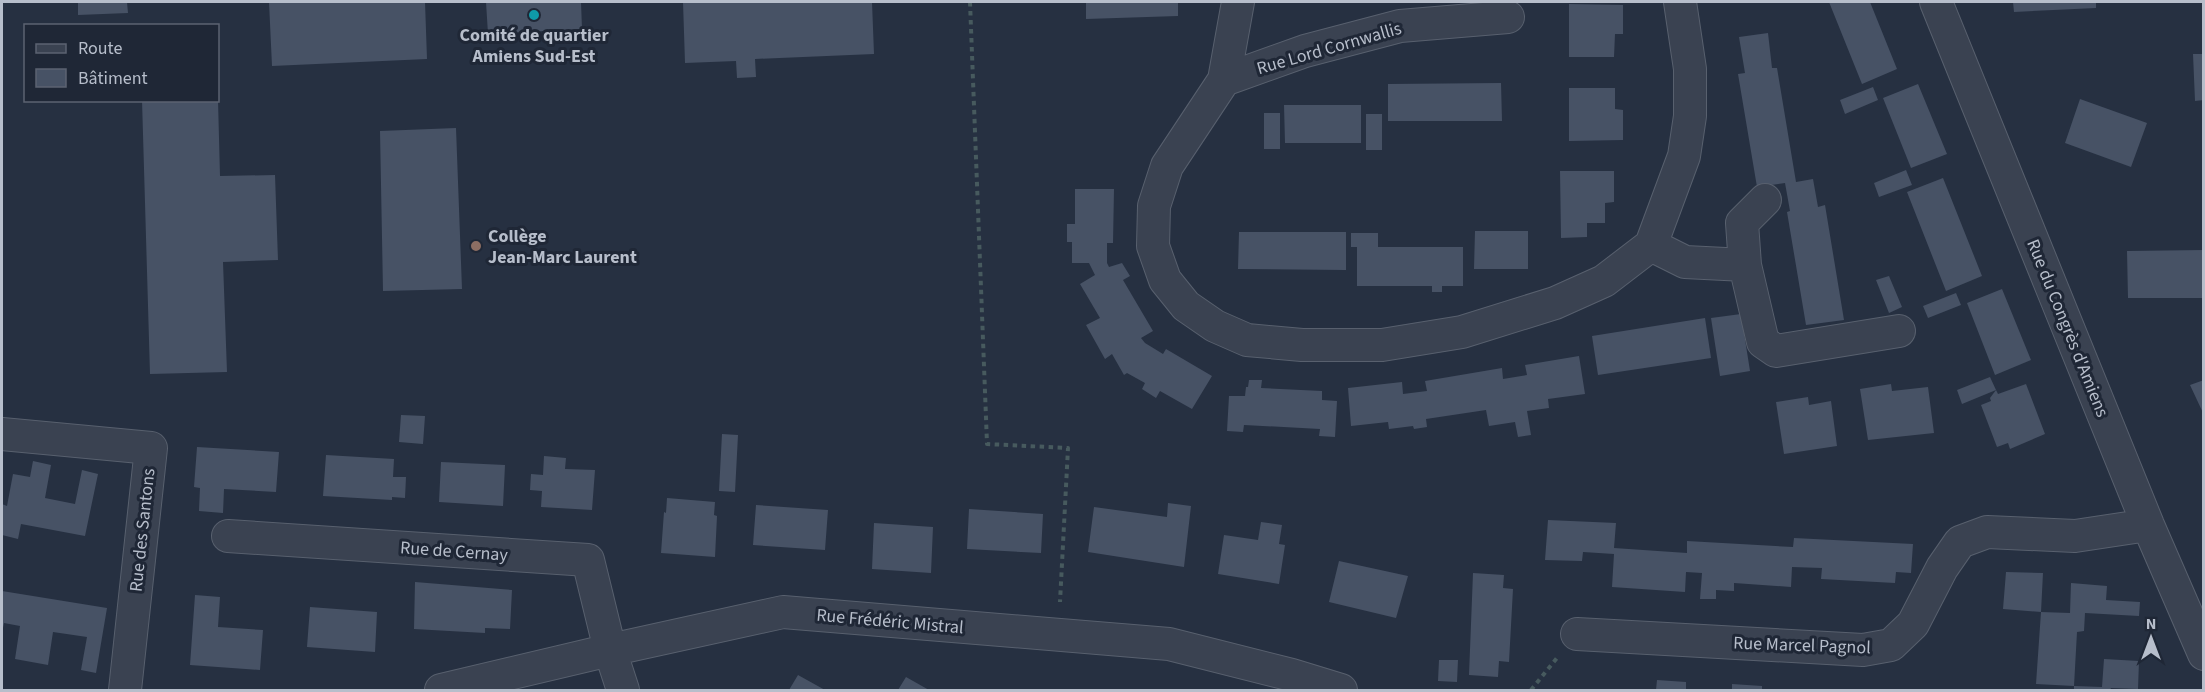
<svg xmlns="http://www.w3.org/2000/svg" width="2205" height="692" viewBox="0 0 2205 692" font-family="'Source Sans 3',sans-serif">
  <rect width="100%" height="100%" fill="#263041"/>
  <path fill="#475265" d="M78,2H127L128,13L78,15Z
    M269,2H425L427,59L272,66Z
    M486,2H581L582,29L488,34Z
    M683,2H872L874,54L755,59L756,77L737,78L736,61L685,63Z
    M1086,2H1178V16L1086,19Z
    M1829,2H1870L1897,69L1862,84Z
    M2013,2H2096V8L2014,12Z
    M1569,4L1623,5V34H1615L1614,57H1569Z
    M1768,33L1772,68H1777L1796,182L1813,179L1818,207L1825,205L1844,320L1806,325L1787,212L1790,211L1785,183L1757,187L1738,74L1745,73L1739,37Z
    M2193,54H2204V100L2195,101Z
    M1501,83L1502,121H1388V84Z
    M1918,84L1947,154L1911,168L1883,98Z
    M1873,87L1878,100L1845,114L1840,100Z
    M1569,88H1615V109L1623,110V140L1569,141Z
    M2080,99L2147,123L2131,167L2065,143Z
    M142,100H218L220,176L275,175L278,260L223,262L227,372L150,374Z
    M1284,105H1361V143H1285Z
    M1264,113H1280V149H1264Z
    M1366,114H1382V150H1366Z
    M456,128L462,289L383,291L380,131Z
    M1906,170L1912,185L1879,197L1874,183Z
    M1560,171H1614V202L1605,203V223H1587V237L1561,238Z
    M1943,178L1982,276L1946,291L1907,192Z
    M1075,189H1114L1113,243H1107V263L1109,267L1122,263L1130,276L1123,280L1153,331L1141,338L1145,343L1163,354L1166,349L1212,376L1192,409L1160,391L1156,398L1142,389L1145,383L1127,373L1124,375L1112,354L1105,359L1086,325L1100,318L1080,284L1095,275L1089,263H1072V242H1067V224H1075Z
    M1475,231H1528V269H1474Z
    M1239,232H1346V270L1238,269Z
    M1351,233H1378V247H1463V286H1442V292H1432V286H1357V247H1351Z
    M2204,250V298H2128L2127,251Z
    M1889,276L1902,307L1889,313L1876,280Z
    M2002,289L2031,360L1995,375L1967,303Z
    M1956,293L1961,305L1928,318L1923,306Z
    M1741,314L1750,371L1720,376L1711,318Z
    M1705,318L1711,358L1598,375L1592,336Z
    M1579,356L1585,394L1548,399L1549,408L1527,411L1531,435L1518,437L1515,422L1489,426L1486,410L1426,419L1427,427L1414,429L1413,426L1389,429L1388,422L1351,426L1348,388L1402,382L1403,394L1427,391L1425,381L1502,368L1503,379L1527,375L1525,365Z
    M1990,377L1996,390L1962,404L1957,390Z
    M1249,380H1262L1261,388L1322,391V400L1337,401L1335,437L1319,436L1320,429L1244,425L1243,432L1227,431L1229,396H1245L1246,387H1248Z
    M2204,380V415L2190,385Z
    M1891,384L1892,391L1928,387L1934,433L1868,440L1860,389Z
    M2026,384L2045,434L2010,449L2008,443L1997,447L1981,405L1991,401L1990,398L1996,390L1998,394Z
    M1808,397L1809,405L1831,401L1837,446L1784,454L1776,402Z
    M401,415L425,416L423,444L399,442Z
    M722,434L738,435L735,492L719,491Z
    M197,447L279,452L276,492L224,489L223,513L199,511L200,488L194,487Z
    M326,455L394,459L393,477H406L405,498L392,497V500L323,496Z
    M544,456L566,458L565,469L595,470L592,510L541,507L542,491L530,490L531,474L543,475Z
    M33,461L51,465L45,498L75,504L82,470L98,474L85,536L21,524L18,539L2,535V504L7,506L13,474L30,477Z
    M441,462L505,465L503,506L439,502Z
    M667,498L715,502L714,515L717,516L715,557L661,553L664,512L666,513Z
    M1168,503L1191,506L1184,567L1088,552L1094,507L1167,517Z
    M756,505L828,510L825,550L753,545Z
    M969,509L1043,514L1041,553L967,549Z
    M1548,520L1616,523L1614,548L1687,553V541L1793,547L1794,538L1913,544L1911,573L1896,572L1895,583L1821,579L1822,568L1792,567L1791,587L1734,583V591L1716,590V599H1700L1702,573L1686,572L1685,592L1612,587L1614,554L1583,552L1582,561L1545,560Z
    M1261,522L1282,525L1279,544L1285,545L1279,584L1218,574L1224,535L1258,540Z
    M874,523L933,527L931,573L872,569Z
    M1339,561L1408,576L1396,618L1329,602Z
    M2006,572L2043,573L2041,612L2070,613L2071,583L2107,586L2106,600L2140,602L2139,616L2085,613L2084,631L2077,632L2074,686L2102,687L2104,659L2139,661L2138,689L2111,688L2110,690H2074V686L2036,684L2041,612L2003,609Z
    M1473,573L1504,575L1503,588L1513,589L1509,662L1499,661L1498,677L1469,675Z
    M415,582L512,590L510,629L485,628V633L414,629Z
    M2,591L107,608L96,673L81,670L87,637L53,632L48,665L15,659L20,626L4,623L2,633Z
    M195,595L220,597L218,627L263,630L260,670L190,665Z
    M310,607L377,612L375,652L307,647Z
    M1439,660H1458L1457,682L1438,681Z
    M798,675L825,690H789Z
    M906,677L929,690H898Z
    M1657,680L1686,682V690H1656Z
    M1732,684L1762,686V690H1732Z"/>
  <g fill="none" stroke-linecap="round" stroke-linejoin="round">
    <defs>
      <path id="street" d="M1238,2L1224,80L1167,166L1154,206L1153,246L1165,280L1186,306L1215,326L1247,340L1302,345H1382L1462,332L1555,303L1604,281L1651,245L1684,156L1690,116V69L1680,2
        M1936,2L2148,525L2204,654
        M1224,80L1305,51L1400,26L1508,17
        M1651,245L1685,262L1745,265L1763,342L1776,351L1899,331
        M1745,265L1742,223L1765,200
        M2,434L151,448L125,690
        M228,536L588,560L610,650L623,690
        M1577,634L1863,650L1891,645L1913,624L1942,568L1960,542L1987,532L2075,536L2148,525
        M441,690L610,650L783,612L1169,644L1292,675L1341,690"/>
    </defs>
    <use href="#street" stroke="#58606e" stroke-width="34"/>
    <path stroke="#475a5e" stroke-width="4" stroke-dasharray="4.5 4.5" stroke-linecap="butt" d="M970,2L987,444L1068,448L1060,602
      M1531,690L1557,658"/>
    <use href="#street" stroke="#3a4251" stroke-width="32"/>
  </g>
  <circle fill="#0f9aa8" stroke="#1f2736" stroke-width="2" cx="534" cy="15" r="6"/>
  <circle fill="#8d6e63" stroke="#1f2736" stroke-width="2" cx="476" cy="246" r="6"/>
  <g text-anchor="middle" stroke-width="6" stroke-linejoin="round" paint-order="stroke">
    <g font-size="18" font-weight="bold" fill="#b7becb" stroke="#1f2736">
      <text x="534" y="41">Comité de quartier<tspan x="534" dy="21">Amiens Sud-Est</tspan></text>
      <text x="488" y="242" text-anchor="start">Collège<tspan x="488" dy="21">Jean-Marc Laurent</tspan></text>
    </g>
    <g font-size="18" fill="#b7becb" stroke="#1f2736">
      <text transform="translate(1329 48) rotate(-16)" y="6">Rue Lord Cornwallis</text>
      <text transform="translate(2068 328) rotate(68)" y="6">Rue du Congrès d'Amiens</text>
      <text transform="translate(142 530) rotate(-84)" y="6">Rue des Santons</text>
      <text transform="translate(454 551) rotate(4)" y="6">Rue de Cernay</text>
      <text transform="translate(890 621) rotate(5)" y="6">Rue Frédéric Mistral</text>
      <text transform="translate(1802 645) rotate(2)" y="6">Rue Marcel Pagnol</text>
    </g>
  </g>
  <rect width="2205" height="692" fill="none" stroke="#b7becb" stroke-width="6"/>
  <rect x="24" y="24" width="195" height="78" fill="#1f2736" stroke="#5c6372" stroke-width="1.5"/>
  <rect x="36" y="44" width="30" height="9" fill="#3a4251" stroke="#5c6372" stroke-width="1.5"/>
  <text x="78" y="54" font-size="18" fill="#b7becb">Route</text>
  <rect x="36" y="69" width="30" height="18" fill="#475265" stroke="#5c6372" stroke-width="1.5"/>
  <text x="78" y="84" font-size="18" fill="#b7becb">Bâtiment</text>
  <g transform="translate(2151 638)" stroke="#1f2736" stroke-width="4.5" paint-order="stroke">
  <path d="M0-4.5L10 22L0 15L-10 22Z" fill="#b7becb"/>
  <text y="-9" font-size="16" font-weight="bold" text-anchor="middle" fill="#b7becb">N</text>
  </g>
</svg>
